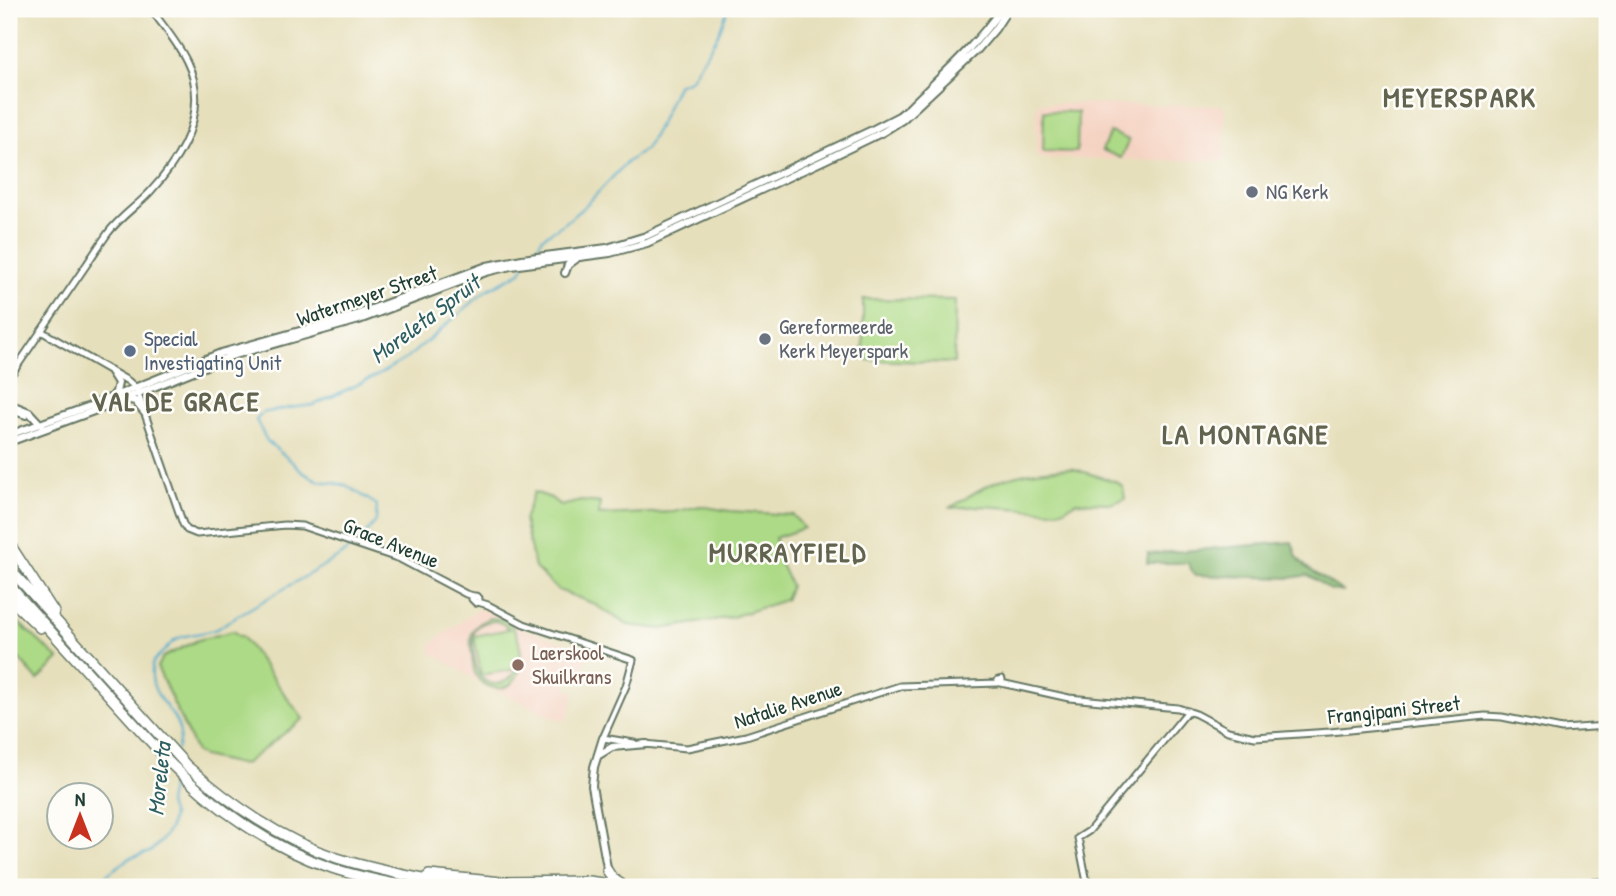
<svg xmlns="http://www.w3.org/2000/svg" width="1616" height="896" viewBox="0 0 1616 896" font-family="'Patrick Hand',sans-serif">
  <rect width="100%" height="100%" fill="#fdfcf7"/>
  <filter id="ink" filterUnits="userSpaceOnUse"><feTurbulence type="fractalNoise" baseFrequency=".0143" numOctaves="2"/><feDisplacementMap in="SourceGraphic" scale="14" xChannelSelector="R" yChannelSelector="G"/><feConvolveMatrix kernelMatrix="1 2 1 2 8 2 1 2 1" color-interpolation-filters="sRGB"/></filter>
  <filter id="wash" filterUnits="userSpaceOnUse"><feTurbulence type="fractalNoise" baseFrequency=".00686" numOctaves="4" result="noise"/><feDisplacementMap in="SourceGraphic" scale="28" xChannelSelector="R" yChannelSelector="G"/><feGaussianBlur stdDeviation="1.57" result="paint"/><feColorMatrix in="noise" values="0 0 0 0 0 0 0 0 0 0 0 0 0 0 0 0 0 1.4 0 .05"/><feComposite in="paint" operator="in"/></filter>
  <g filter="url(#wash)">
    <rect width="100%" height="100%" fill="#e6dfbb"/>
    <path fill="#f5d3c2" d="M414,9H508V18L414,15Z
      M1040,103L1222,106L1225,109L1224,158L1221,161L1040,158L1036,154L1037,106Z
      M483,609L520,628L589,651L579,681L569,678L566,688L575,692L567,719L562,721L484,685L430,652L432,648L429,645L477,610Z"/>
    <path fill="#adda86" stroke="#668c5d" stroke-width="2" fill-rule="evenodd" d="M1044,111L1078,112L1077,152L1043,151Z
      M1110,132L1129,140L1121,158L1102,150Z
      M863,299L955,300L954,363L867,360L863,355Z
      M1071,468L1117,482L1123,487L1125,499L1112,503L1076,502L1062,510L1050,511L984,506L949,508C961,502 971,494 983,488C1010,473 1041,469 1071,468Z
      M534,492L551,498L561,506L581,501L600,503L599,515L673,512L700,506L730,511L793,515L804,528L775,538L780,562L791,586L785,600L732,617L661,629L628,625L592,603L558,590L535,568L524,520Z
      M9,614L59,659L38,680L9,648Z
      M489,618C496,618 503,618 509,623C527,640 527,697 491,687C484,685 478,680 475,673C473,669 473,663 472,657C469,636 469,628 489,618ZM496,621L503,624L509,629L474,636L481,675L517,669C510,683 493,690 481,677C476,671 475,663 474,656C471,637 472,621 496,621Z
      M233,631L239,636H242L303,719L243,765L203,756L196,752L157,667L163,657L198,640Z"/>
    <path fill="#8aba73" stroke="#547c54" stroke-width="2" d="M1292,542L1297,557L1306,567L1344,592L1331,590L1308,575L1291,578L1194,575L1188,563H1147L1148,554Z"/>
    <g fill="none" stroke-linecap="round" stroke-linejoin="round">
      <path stroke="#4eabcd" stroke-width="2" d="M531,256L543,237L565,223L588,203L627,162L646,149L661,121L677,85L690,80L718,35L728,9
        M177,750C178,746 180,739 180,734C178,713 153,699 152,677C151,659 154,661 165,650C169,646 171,642 177,639C193,631 212,636 227,622L340,556L364,536L376,521L377,505L346,485L319,481L302,472L290,460L267,441L256,420L262,413L289,408L314,405L376,376L407,358L487,290L521,272L524,266
        M89,887L130,858L150,852L161,841L170,828L172,816L168,804L173,773"/>
    </g>
  </g>
  <g filter="url(#ink)">
    <g fill="none" stroke-linecap="round" stroke-linejoin="round">
      <defs>
        <path id="tertiary" d="M41,331L128,381L136,388L183,524L187,530L197,534L285,525L302,526L400,559L466,594L474,596
          M9,378C35,340 61,302 87,264C94,253 101,243 108,233C120,217 137,206 150,192C183,156 210,109 187,62C178,43 163,26 151,9
          M476,596L479,598V601L476,603L472,599Z
          M478,602L488,605L524,624L633,660L626,686L603,738L634,743
          M1001,683L1069,698L1178,708L1196,714L1228,731L1255,737L1330,732L1485,716L1502,717L1562,729L1607,726
          M644,744L687,748L746,736L900,686L999,683L998,680L1002,679V682L999,683
          M1088,887L1078,838L1089,831L1188,711"/>
        <path id="secondary" d="M565,273L568,265L576,259
          M111,372L118,383L116,392L112,397
          M125,399L135,401L144,412
          M9,404L29,412L41,425
          M9,409L26,415
          M9,435L90,406L221,353L350,317L487,266L522,259L607,248L646,236L870,131L899,116L909,108C941,76 976,46 1001,9
          M9,442L91,412L231,356L359,320L486,272L511,266L610,253L647,243L827,159L883,132L902,120L978,49L995,29L1008,9
          M603,738L594,767L592,786L608,873
          M599,755L612,747L647,744"/>
        <path id="motorway" d="M9,543L54,612
          M9,568L187,766C232,805 280,839 337,858C378,871 420,878 462,887
          M9,585L169,762C214,808 271,848 332,868C358,877 385,882 411,887
          M9,598L40,628
          M607,870L612,878L621,884
          M429,875L502,882L588,881L610,884
          M1545,887L1607,883"/>
      </defs>
      <use href="#tertiary" stroke="#657663" stroke-width="9"/>
      <use href="#secondary" stroke="#657663" stroke-width="10"/>
      <use href="#motorway" stroke="#657663" stroke-width="12"/>
      <use href="#tertiary" stroke="#fff" stroke-width="5"/>
      <use href="#secondary" stroke="#fff" stroke-width="6"/>
      <use href="#motorway" stroke="#fff" stroke-width="9"/>
    </g>
  </g>
  <g fill="#6b7280" stroke="#fdfcf7" stroke-width="2.5">
    <circle cx="1252" cy="192" r="7"/>
    <circle cx="765" cy="339" r="7"/>
  </g>
  <circle fill="#5c6f8a" stroke="#fdfcf7" stroke-width="2.5" cx="130" cy="351" r="7"/>
  <circle fill="#8d6e63" stroke="#fdfcf7" stroke-width="2.5" cx="518" cy="665" r="7"/>
  <g text-anchor="middle" stroke-width="5" stroke-linejoin="round" paint-order="stroke">
    <g font-size="21" fill="#5b616d" stroke="#fdfcf7" text-anchor="start">
      <text x="1266" y="199">NG Kerk</text>
      <text x="779" y="334">Gereformeerde<tspan x="779" dy="24">Kerk Meyerspark</tspan></text>
    </g>
    <g font-size="21" fill="#1f3d34" stroke="#fdfcf7">
      <text transform="translate(367 296) rotate(-19)" y="7">Watermeyer Street</text>
      <text transform="translate(391 543) rotate(22)" y="7">Grace Avenue</text>
      <text transform="translate(788 705) rotate(-18)" y="7">Natalie Avenue</text>
      <text transform="translate(1394 710) rotate(-6)" y="7">Frangipani Street</text>
    </g>
    <g font-size="21" fill="#4e5e75" stroke="#fdfcf7" text-anchor="start">
      <text x="144" y="346">Special<tspan x="144" dy="24">Investigating Unit</tspan></text>
    </g>
    <g font-size="21" fill="#785e54" stroke="#fdfcf7" text-anchor="start">
      <text x="532" y="660">Laerskool<tspan x="532" dy="24">Skuilkrans</tspan></text>
    </g>
    <g font-size="23" font-style="italic" fill="#2d5e62" stroke="#fdfcf7">
      <text transform="translate(425 319) rotate(-37)" y="8">Moreleta Spruit</text>
      <text transform="translate(159 779) rotate(-84)" y="8">Moreleta</text>
    </g>
    <g font-size="28" font-weight="bold" letter-spacing="2" fill="#626450" stroke="#fdfcf7">
      <text x="1460" y="107">MEYERSPARK</text>
      <text x="176" y="411">VAL DE GRACE</text>
      <text x="1246" y="444">LA MONTAGNE</text>
      <text x="788" y="562">MURRAYFIELD</text>
    </g>
  </g>
  <rect width="1616" height="896" fill="none" stroke="#fdfcf7" stroke-width="35"/>
  <g transform="translate(80 816)"><circle r="33" fill="#fdfcf7" stroke="#a4b0a9" stroke-width="2"/>
  <path d="M0-5L12 26L0 18L-12 26Z" fill="#c8321e"/>
  <text y="-10" font-size="19" font-weight="bold" text-anchor="middle" fill="#1f3d34">N</text>
  </g>
</svg>
